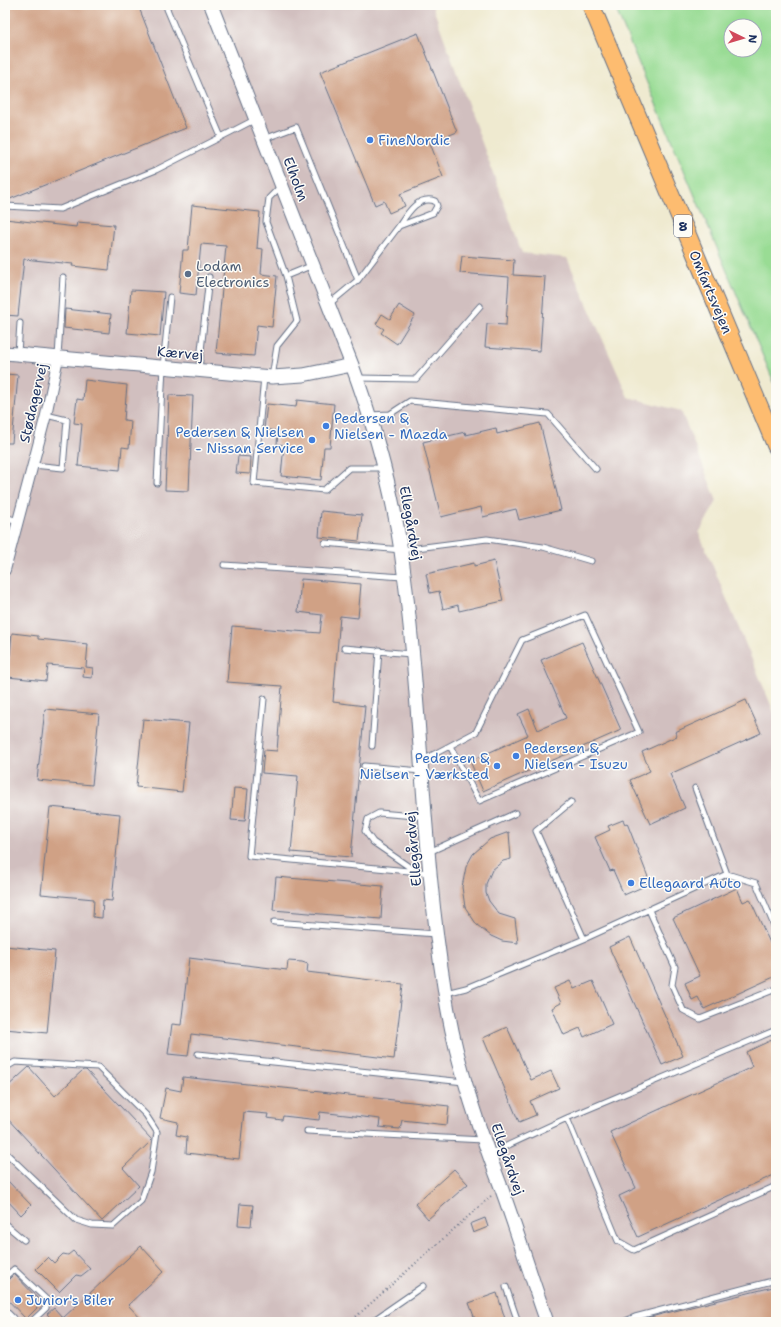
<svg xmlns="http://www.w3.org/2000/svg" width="781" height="1327" viewBox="0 0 781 1327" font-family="'Shantell Sans',sans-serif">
  <rect width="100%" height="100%" fill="#fdfcf7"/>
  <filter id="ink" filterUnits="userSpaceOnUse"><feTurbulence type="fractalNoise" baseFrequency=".025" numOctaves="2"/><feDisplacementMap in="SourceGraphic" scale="8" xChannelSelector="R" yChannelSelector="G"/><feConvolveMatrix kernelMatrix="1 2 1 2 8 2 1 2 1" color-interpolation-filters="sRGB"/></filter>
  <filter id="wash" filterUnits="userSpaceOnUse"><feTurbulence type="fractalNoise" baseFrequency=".012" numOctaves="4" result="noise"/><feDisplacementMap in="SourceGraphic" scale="16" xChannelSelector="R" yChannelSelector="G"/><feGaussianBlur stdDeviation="0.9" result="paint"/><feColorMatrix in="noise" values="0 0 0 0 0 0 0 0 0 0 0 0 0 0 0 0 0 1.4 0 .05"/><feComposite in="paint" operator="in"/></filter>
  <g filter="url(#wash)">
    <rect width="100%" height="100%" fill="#efead0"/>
    <path fill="#d1bfbf" d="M5,5H432L522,253L567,258L628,397L681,411L717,501L699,533L776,717V1322H5Z"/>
    <path fill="#99dc94" stroke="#5a8679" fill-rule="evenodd" d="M614,5H776V387ZM731,26H755V50H731Z"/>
    <g id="blocks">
      <path fill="#d0a185" d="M5,5H138L186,128L10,199L5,186Z
        M418,33L457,132L430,143L443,177L400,194L405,206L389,213L384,201L375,205L320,72Z
        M192,205L260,212L257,248L263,249L261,274L277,276L272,327L257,325L254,356L216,353L226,246L201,244L196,295L179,293L183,250H188Z
        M5,219L76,227L77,222L114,225L109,270L72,266L73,264L24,259L18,316L5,315Z
        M462,256L514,260L513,275L545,277L540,351L485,347L487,324L506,325L509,277L460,273Z
        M131,290L164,292L160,336L127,333Z
        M399,305L415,315L397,344L381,333L384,329L376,324L382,314L390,319Z
        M65,309L111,314L109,333L64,328Z
        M5,374L18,375L12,443H5Z
        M85,380L127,385L124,420L131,421L129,448L122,447L120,470L78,466L82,424L74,423L77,399L83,400Z
        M169,395L193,396L189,491L165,490Z
        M297,400L334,404L330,447H324L321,480L281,476L284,445L277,444L278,431L264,429L267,404L296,407Z
        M540,423L561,510L519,520L516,509L483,517L481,507L441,517L423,442L465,432L466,435L496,428L497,434Z
        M238,456L251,457L250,474L236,473Z
        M321,511L362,515L359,541L319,537Z
        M494,561L503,601L459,611L458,605L443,609L439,591L430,593L426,574L474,563V566Z
        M301,579L361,584L358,618L340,616L333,702L365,706L351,857L291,852L298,776L262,773L264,750L277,751L282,686L227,682L232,626L320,633L322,615L298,612Z
        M12,633L38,636V639L88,644L86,667L93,668L92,678L83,677L84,668L48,665L46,681L8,677Z
        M582,642L621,730L483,791L470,761L528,735L518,714L529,709L538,730L566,718L541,660Z
        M746,700L761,733L670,774L685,808L650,824L630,780L650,771L642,752L677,736L675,732Z
        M45,709L99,714L92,785L37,780Z
        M143,719L189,723L182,792L136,787Z
        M234,788L248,789L245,821L231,820Z
        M50,807L120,814L112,901L103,900L102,918L93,917L94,899L41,894Z
        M623,820L625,824L627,823L648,877L644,878L647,885L624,895L613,870L610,871L595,837L610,830L608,826Z
        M509,832L511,859L503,861L492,870L486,884V893L489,901L499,914L515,919L518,943L502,941L491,936L477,925L465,907L462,887L466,867L473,854L490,839Z
        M276,877L383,886L381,919L273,910Z
        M737,888L743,902L750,899L776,956V976L704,1009L698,997L692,1000L685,983L700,976L673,918Z
        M630,937L683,1056L662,1065L609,947Z
        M5,946L55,951L47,1033L5,1029Z
        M189,958L287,970L288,961L302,962L308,964L307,972L403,984L394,1059L191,1034L188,1056L168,1054L172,1024L181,1025Z
        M570,981L574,989L593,981L612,1024L584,1037L580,1028L564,1035L552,1008L561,1003L554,988Z
        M507,1027L531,1080L551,1071L559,1088L530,1101L536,1115L519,1122L483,1038Z
        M776,1038V1174L638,1237L619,1196L636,1188L610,1132L752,1067L746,1052Z
        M29,1067L55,1096L83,1070H86L152,1140L123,1168L139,1186L102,1221L5,1116V1089Z
        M183,1077L449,1106L447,1125L402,1120L400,1129L379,1127L380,1119L320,1112L319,1120L283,1116L282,1120L267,1118L268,1114L244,1112L239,1159L186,1153L187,1137L176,1135L178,1122L160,1118L166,1088L181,1091Z
        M454,1169L468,1184L428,1219L415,1204Z
        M5,1178L31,1205L21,1215L5,1198Z
        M240,1204L253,1205L251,1226L238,1225Z
        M485,1218L488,1227L473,1233L470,1224Z
        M141,1246L164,1271L128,1305L144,1322H55L47,1314L54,1308L63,1318Z
        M73,1251L90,1269L81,1276L76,1275L59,1292L36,1269L48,1257L54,1263L63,1254L68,1255Z
        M14,1274L42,1303L26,1319L5,1297V1283Z
        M773,1287L776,1301V1322H642V1319Z
        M497,1293L506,1322H476L469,1303Z"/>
    </g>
  </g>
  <g filter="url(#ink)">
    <use href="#blocks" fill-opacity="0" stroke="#657086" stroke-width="1"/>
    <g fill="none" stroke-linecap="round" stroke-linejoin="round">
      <defs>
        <path id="service" d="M168,5L167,9L221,137L256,119
          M264,139L296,127L358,280
          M281,186L269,198L266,222L286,276L313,265
          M5,206L60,209L156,170L221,137
          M329,304L358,280L399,226L433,213L437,206L435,201C418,195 407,214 399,226
          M18,353L20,323
          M58,357L63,277
          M199,369L209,277
          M264,377L254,483L324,490L349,468H384
          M272,377L277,346L297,321L286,276
          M358,378L416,379L480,306
          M370,415L390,414L410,401L548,414L596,469
          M33,465L63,468L67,420L46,415
          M157,483L163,367L170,297
          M5,517L18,521
          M325,543L401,550L487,539L543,547L591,561
          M224,565L403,577
          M344,648L411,654
          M264,699L249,856L430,873
          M372,746L379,650
          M423,760L476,732L522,640L585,615L639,732L479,801L450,746
          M364,766L421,771
          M695,788L727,874
          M571,802L536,831L584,939
          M429,852L516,813
          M415,871L373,842L365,831L368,819L379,813L426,817
          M649,910L675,967L672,985L683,1010L700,1019L776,989
          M274,922L436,934
          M446,993L466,988L584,939L727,874L756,883L776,930
          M198,1054L464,1082
          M5,1068L15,1062L98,1067L146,1115L157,1132L151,1172L141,1201L113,1226L92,1225L76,1220L5,1152
          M567,1118L618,1241L634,1250L776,1186
          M307,1131L483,1140
          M489,1154L567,1118L776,1030
          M5,1224L24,1240
          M5,1277L14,1269L47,1300L46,1308L31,1322
          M506,1287L518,1322
          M5,1310L17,1322
          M371,1322L423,1286
          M623,1322L635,1317L776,1280"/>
        <path id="minor" d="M5,570L46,415L58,358"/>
        <path id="tertiary" d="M211,5L352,365C374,425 392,488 401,551C422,698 421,847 445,993C455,1059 477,1124 501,1187C517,1231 531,1277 547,1322
          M5,353L272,377L303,375L352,365"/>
        <path id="trunk" d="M591,5L776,446"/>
      </defs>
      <use href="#service" stroke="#657086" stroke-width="7"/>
      <use href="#minor" stroke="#657086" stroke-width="12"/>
      <use href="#tertiary" stroke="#657086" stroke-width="15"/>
      <use href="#trunk" stroke="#657086" stroke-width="19"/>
      <path stroke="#657086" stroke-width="2" stroke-dasharray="1 3" stroke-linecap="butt" d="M350,1322L491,1196"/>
      <use href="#service" stroke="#fff" stroke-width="5"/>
      <use href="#minor" stroke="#fff" stroke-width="10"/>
      <use href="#tertiary" stroke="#fff" stroke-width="13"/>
      <use href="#trunk" stroke="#fdbc70" stroke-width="17"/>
    </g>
  </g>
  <g fill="#3f7fe0" stroke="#fdfcf7" stroke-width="1.5">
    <circle cx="370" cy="140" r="4"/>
    <circle cx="326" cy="426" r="4"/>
    <circle cx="312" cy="440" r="4"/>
    <circle cx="516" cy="756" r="4"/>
    <circle cx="497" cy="766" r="4"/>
    <circle cx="631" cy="883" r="4"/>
    <circle cx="18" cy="1300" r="4"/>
  </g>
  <circle fill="#5c6f8a" stroke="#fdfcf7" stroke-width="1.5" cx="188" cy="274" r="4"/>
  <g text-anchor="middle" stroke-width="3" stroke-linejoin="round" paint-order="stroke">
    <rect fill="#fdfcf7" stroke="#5f6c8c" stroke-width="1" x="674" y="215" width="18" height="22" rx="3"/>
    <g font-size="13" font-weight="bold" fill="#1b2f5e">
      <text x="683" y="231">8</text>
    </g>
    <g font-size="14" fill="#366cbe" stroke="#fdfcf7" text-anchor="start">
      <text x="378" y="145">FineNordic</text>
      <text x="334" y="423">Pedersen &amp;<tspan x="334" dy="16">Nielsen - Mazda</tspan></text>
      <text x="304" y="437" text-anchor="end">Pedersen &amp; Nielsen<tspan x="304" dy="16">- Nissan Service</tspan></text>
      <text x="524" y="753">Pedersen &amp;<tspan x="524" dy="16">Nielsen - Isuzu</tspan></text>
      <text x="489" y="763" text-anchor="end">Pedersen &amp;<tspan x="489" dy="16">Nielsen - Værksted</tspan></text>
      <text x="639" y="888">Ellegaard Auto</text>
      <text x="26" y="1305">Junior's Biler</text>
    </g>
    <g font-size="14" fill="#1b2f5e" stroke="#fdfcf7">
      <text transform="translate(296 179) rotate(69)" y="5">Elholm</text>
      <text transform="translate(711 292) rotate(67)" y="5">Omfartsvejen</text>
      <text transform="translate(180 353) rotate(5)" y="5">Kærvej</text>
      <text transform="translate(33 403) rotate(-77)" y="5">Stødagervej</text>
      <text transform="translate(411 523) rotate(80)" y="5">Ellegårdvej</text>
      <text transform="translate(413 849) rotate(-95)" y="5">Ellegårdvej</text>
      <text transform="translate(508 1159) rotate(71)" y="5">Ellegårdvej</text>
    </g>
    <g font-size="14" fill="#4e5e75" stroke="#fdfcf7" text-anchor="start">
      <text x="196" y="271">Lodam<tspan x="196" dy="16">Electronics</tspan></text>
    </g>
  </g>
  <rect width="781" height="1327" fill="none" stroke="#fdfcf7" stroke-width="20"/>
  <g transform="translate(743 38) rotate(95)"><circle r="19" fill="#fdfcf7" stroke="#a3aaba"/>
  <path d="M0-3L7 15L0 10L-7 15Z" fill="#d1495b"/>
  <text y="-6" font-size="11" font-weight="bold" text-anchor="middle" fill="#1b2f5e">N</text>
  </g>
</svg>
